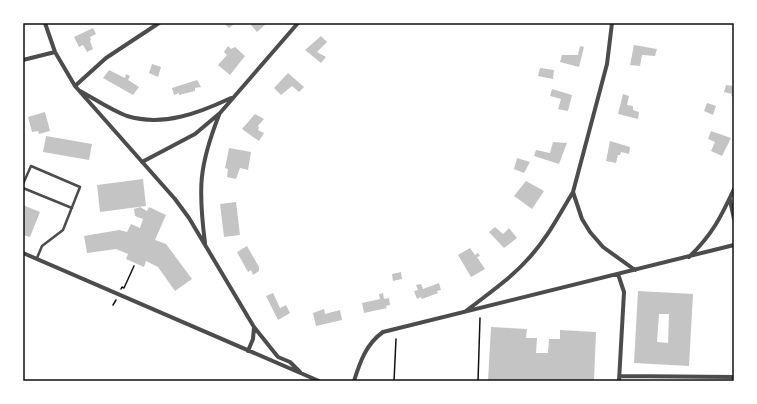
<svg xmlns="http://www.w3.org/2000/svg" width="757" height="404" viewBox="0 0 757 404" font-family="Montserrat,sans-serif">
  <rect width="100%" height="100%" fill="#fff"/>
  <path fill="#c4c4c4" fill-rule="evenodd" d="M224,23H235L229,28Z
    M254,23H267L257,32L251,25Z
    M93,28L96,34L90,37L91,40L90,41L93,49L87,52L83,45L79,47L74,37Z
    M321,36L327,42L317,52L326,57L321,63L305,50Z
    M634,45L657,49L655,56L642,55L640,66L630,65Z
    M228,46L231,49L235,47L245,56L230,75L218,65L227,55L224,52Z
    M580,46L584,47L579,67L560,62L562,55H578Z
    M152,64L161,67L158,77L149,73Z
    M540,68L554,70L553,79L538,76Z
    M109,70L125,78L126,74L130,76L128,80L139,87L133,95L103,78Z
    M288,73L304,87L299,92L292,86L281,95L274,88Z
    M197,80L201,87L195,88V91L179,95V93L174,95L172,88Z
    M726,85L734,86V97L731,96L732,94L724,92Z
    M552,89L572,95L568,111L558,109L561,99L550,96Z
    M623,94L629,96L627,105L633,106V110L639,112L638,119L618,114Z
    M707,103L716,106L713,115L704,111Z
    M45,112L50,131L39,134L38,131L32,132L28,117Z
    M255,114L264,119L258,126L259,128L258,130L264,133L259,141L242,129Z
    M711,131L731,138L722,156L711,151L715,142L708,139Z
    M46,136L92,144L89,160L43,152Z
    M610,141L630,147L629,154L621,152L620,155H618L616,163L606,161Z
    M553,142L567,143L559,164L534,156L536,150L550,153Z
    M229,148L251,152L248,170L240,168L236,179L227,177L228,169L225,168Z
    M517,158L530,162L524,173L514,169Z
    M143,179L146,206L100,212L97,185Z
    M526,181L544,191L532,209L514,196Z
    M236,202L240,235L224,237L220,204Z
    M23,205L40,212L30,237L23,235Z
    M140,207L147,211L149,207L166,215L155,240L166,244L192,279L175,291L158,267L146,261L144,267L126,259L128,254L116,249L87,253L84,236L119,230L127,232L131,224L140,228L143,219L135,216L134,209Z
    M495,227L503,234L509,228L517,238L504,248L489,232Z
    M247,246L259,267V271L253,275L251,270L248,272L237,252Z
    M470,248L475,255L478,253L480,256L477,257L485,269L471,277L458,255Z
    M401,272L402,279L393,281L392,274Z
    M439,283L441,290L437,291L438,293L422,299L421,297L417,299L414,291L418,290L416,285L421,284L423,289Z
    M638,291L693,294L689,366L634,363ZM659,314H669L668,343L657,342Z
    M273,293L280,308L286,305L290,313L278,320L266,296Z
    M383,293L384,299L389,298L390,305L386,306L387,308L364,313L362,303L380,299L379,294Z
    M324,309L325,314L340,310L342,320L316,326L313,313Z
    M491,327L527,329L526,338H537L536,353H548L549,339H560V330L596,332L594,381H488Z"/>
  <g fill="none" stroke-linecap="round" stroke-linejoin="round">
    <path stroke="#111" stroke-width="1.5" d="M121,289L122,287L124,288L134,266
      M113,305L116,300
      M394,381L396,339
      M478,381L480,318"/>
    <path stroke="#4c4c4c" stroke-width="2.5" d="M23,184L31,166L80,187L63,230L42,246L37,258
      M23,188L72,208"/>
    <path stroke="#4c4c4c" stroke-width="4" d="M45,23L55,52L75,86L175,199L189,218L254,327L253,339L248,351
      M612,23L607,64L573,192L582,219L590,232L603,247L635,270
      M23,60L55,52
      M75,86L106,58L159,23
      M80,91C95,99 111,110 127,116C163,127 199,113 231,98
      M142,162L195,134L220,113L298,23
      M730,200L734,219
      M205,243C198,188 199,166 219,115
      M23,253L319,381
      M689,257C712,235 721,217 734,189
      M618,274L624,292L619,381
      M466,311C488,294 510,279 528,259C547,239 559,215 573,192
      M254,327L278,357L290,362L300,372
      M620,376L734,377
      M354,381C360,362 366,344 383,332L734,245"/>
  </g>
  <rect width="757" height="404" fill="none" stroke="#ffffff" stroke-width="48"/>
  <rect x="24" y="24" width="709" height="356" fill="none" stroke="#111" stroke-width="1.5"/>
</svg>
